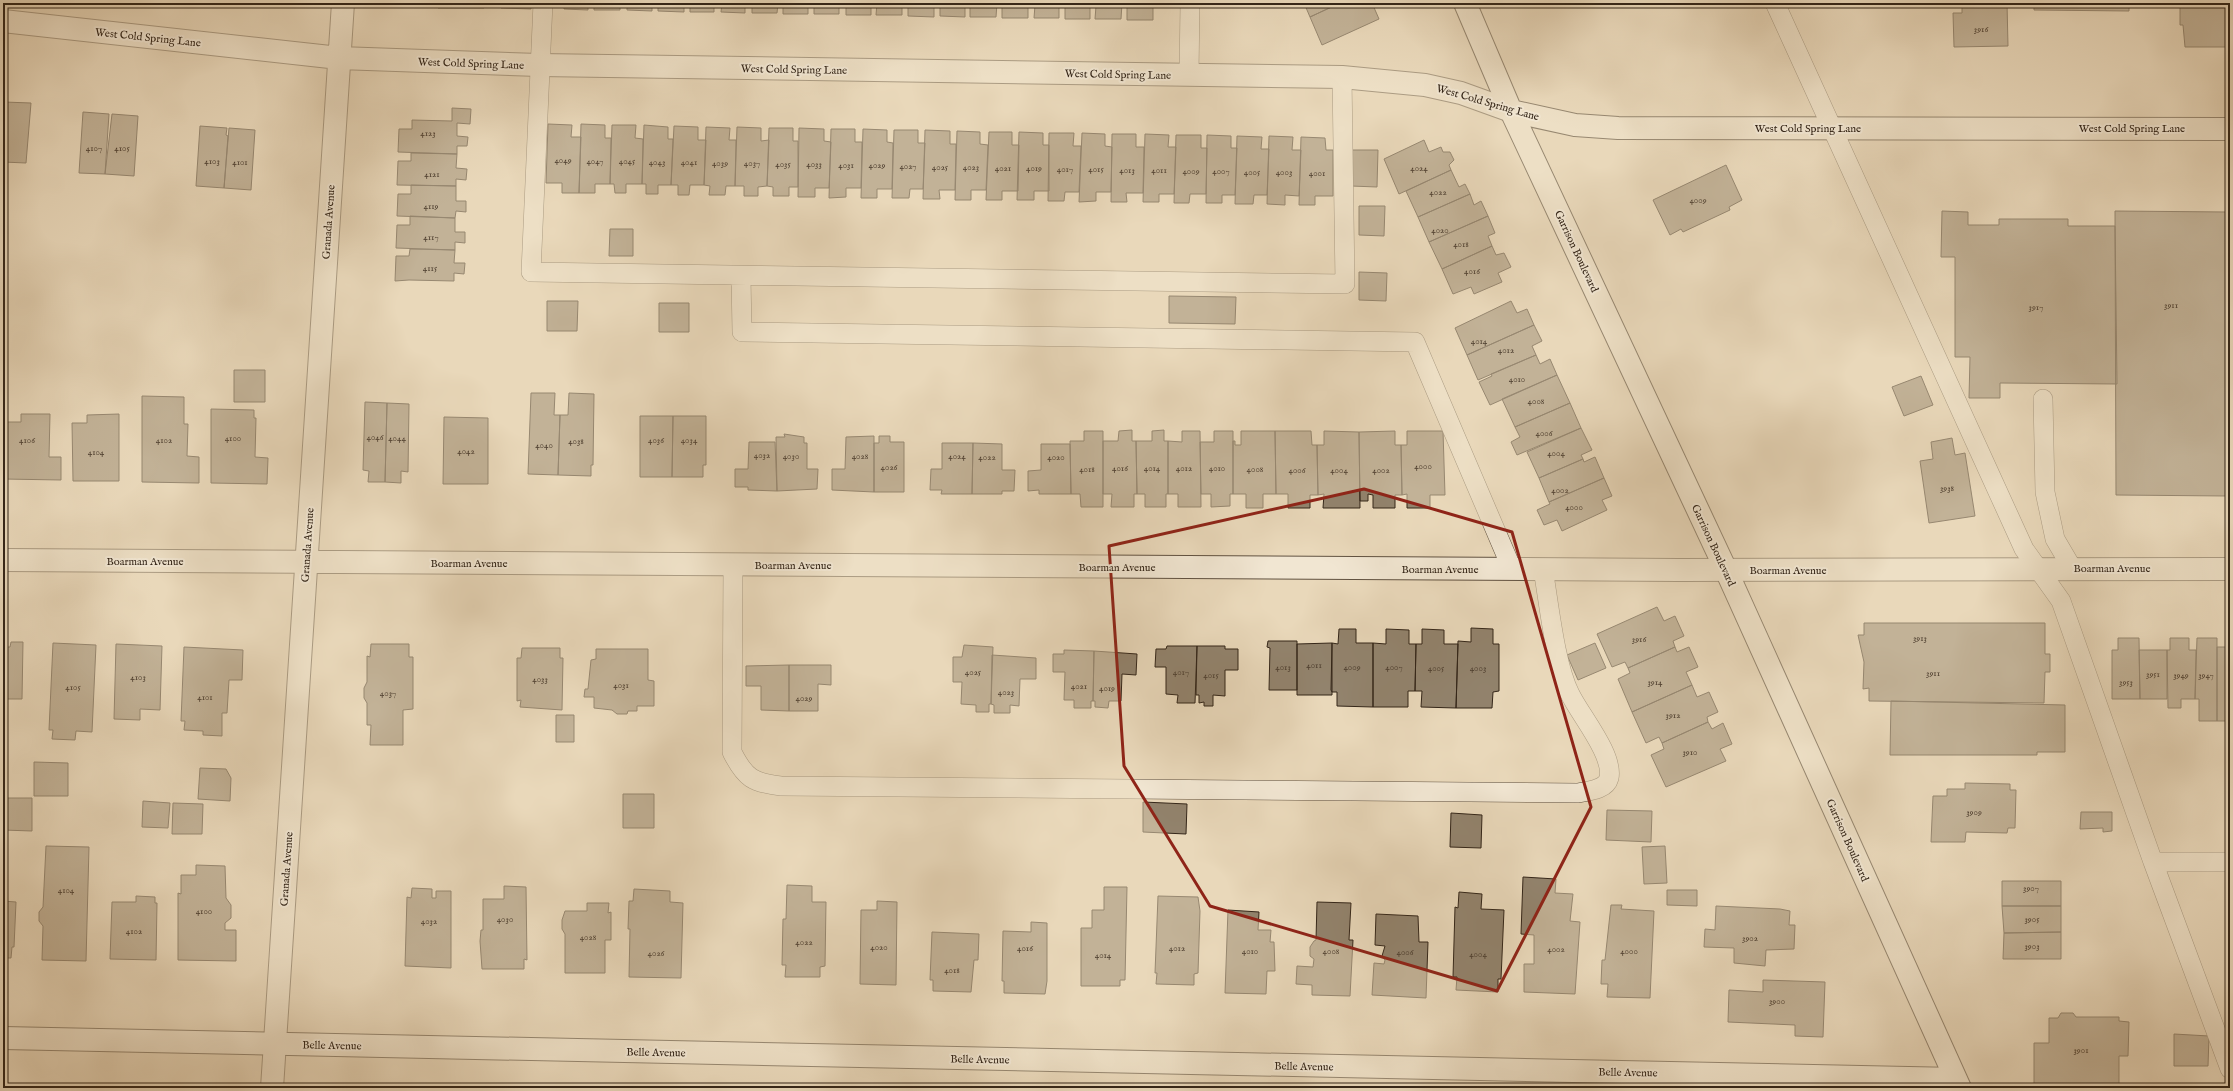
<svg xmlns="http://www.w3.org/2000/svg" width="2233" height="1091" viewBox="0 0 2233 1091" font-family="'IM FELL English',serif">
  <rect width="100%" height="100%" fill="#e9d8ba"/>
  <filter id="stains"><feTurbulence type="fractalNoise" baseFrequency=".005" numOctaves="4"/><feColorMatrix values="0 0 0 0 .2 0 0 0 0 .09 0 0 0 0 .02 0 0 0 .5 -.17"/></filter>
  <radialGradient id="worn" r=".72"><stop offset=".6" stop-color="#630" stop-opacity="0"/><stop offset="1" stop-color="#630" stop-opacity=".3"/></radialGradient>
  <path fill="#92836d" stroke="#342619" d="M438,3H484V8H438Z
    M502,3H531V9L501,8Z
    M564,3H588V10L564,9Z
    M594,3H620V10H594Z
    M627,3H652V11L627,10Z
    M658,3H684V12L658,11Z
    M690,3H714V12H690Z
    M722,3H745V13L721,12Z
    M752,3H778L777,13H752Z
    M783,3H808V14H783Z
    M814,3H839V14H814Z
    M846,3H871V15H846Z
    M877,3H902V15H876Z
    M908,3H934V17L908,16Z
    M940,3H965V17L940,16Z
    M965,3H997L996,17H970V3Z
    M1028,3H1059V18H1034L1035,5H1028Z
    M1028,3V18H1002V4H997Z
    M1059,3H1090V19H1065V5H1059Z
    M1090,3H1122L1121,19H1095L1096,6H1090Z
    M1122,3H1153V20H1127V6H1122Z
    M1153,3H1183V7H1153Z
    M1304,3H1340L1310,17Z
    M1340,3H1372L1379,19L1322,45L1310,17Z
    M1962,3H2007L2008,46L1954,47L1953,13H1962Z
    M2034,3H2129V11L2034,10Z
    M2180,3H2230V25L2229,36L2226,37V47H2185L2183,25H2180Z
    M4,102L31,103L26,163L3,162Z
    M452,108L471,109L470,124L457,123V136L468,137L467,146H457V154L398,152L399,129H412V120L452,121Z
    M83,112L109,114L105,174L79,173Z
    M112,114L138,116L134,176L105,174Z
    M548,124L572,125L571,137H581L579,193H562V183H546Z
    M581,124L605,125V138H611L610,184H595V193H579Z
    M612,125H636L635,138L643,139L642,184H626V193H615L614,184H610Z
    M644,125L668,127V139H673L671,185H658V194H646V184H642Z
    M200,126L227,128L226,135L228,136L224,188L196,186Z
    M674,126L698,127V140H706L704,185H690L689,195H678V185H671Z
    M706,127L730,128L729,140H736L735,186H726L725,195H709L710,186L704,185Z
    M737,127L761,128V141L769,140L767,186L758,187V196H744V186H735Z
    M229,128L255,130L251,190L224,188Z
    M769,128H793V141H798V187H789V196H773V187L767,186Z
    M799,128L824,129V141L831,142L829,188H815V197H798Z
    M831,129H855V142H862L861,188H846V197L829,198Z
    M863,129L887,130V142L893,143L892,189H877V198H861Z
    M894,130H918V143H925L923,189H910L909,198H892Z
    M925,130L950,131V144H956L955,190H939L940,199H923Z
    M957,131L980,132V144L988,145L986,190H971V200H955Z
    M989,132H1012V145H1019L1018,191H1002V200H986Z
    M1019,132L1043,133V145H1049V191H1034V200H1017Z
    M1049,133H1074L1073,146H1081L1079,192H1065L1064,201H1048Z
    M1082,133L1105,134V146L1112,147L1111,192H1096V201L1079,202Z
    M1112,134H1136V147H1144L1143,193H1126L1127,202H1111Z
    M1145,134L1169,135L1168,147H1176L1174,194H1159V202H1143Z
    M1176,135H1201V148H1207L1206,194H1190L1189,203H1174Z
    M1207,135L1231,136V148H1237L1235,195H1222V203H1206Z
    M1237,136L1262,137L1261,149H1269L1267,195H1254L1253,204H1235Z
    M1269,136L1293,137L1292,150H1301L1299,196L1285,195V205L1267,204Z
    M1301,137L1325,138L1326,150H1333V196H1315V205H1299Z
    M1424,140L1429,152L1441,147L1443,152H1450L1454,160L1449,165L1451,170L1399,194L1384,159Z
    M1352,150H1378L1377,187L1351,186Z
    M411,153L457,154L456,168L467,169L466,180L456,179V186L397,185L398,161H411Z
    M1726,165L1742,200L1729,207L1730,210L1683,232L1681,229L1670,235L1653,200Z
    M1451,170L1459,187L1465,184L1470,194L1418,217L1406,191Z
    M411,185L456,186V201H466V212L456,211L455,218L397,216L398,194H411Z
    M1470,194L1474,205L1481,201L1488,216L1429,242L1418,217Z
    M1359,206H1385L1384,236L1359,235Z
    M1942,211L1968,212V225H1999V219H2068V226H2115L2117,384L2000,383V398H1969L1970,357H1955V257H1941Z
    M2115,211L2227,212L2226,496L2116,495Z
    M410,216L455,218V232H465V243L455,242V250L396,248L397,225H410Z
    M1488,216L1495,233L1488,236L1492,246L1442,269L1429,242Z
    M610,229H633V256H609Z
    M1492,246L1496,255L1504,253L1511,267L1498,273L1502,282L1474,294L1471,287L1453,294L1442,269Z
    M410,249L455,250L454,263H465L464,274L454,273V281L409,280L395,281L396,256H409Z
    M1359,272L1387,273L1386,301L1359,300Z
    M1169,296L1236,297L1235,324L1169,323Z
    M547,301H578L577,331H547Z
    M1511,301L1517,313L1527,309L1534,325L1467,355L1455,328Z
    M659,303H689V332H659Z
    M1534,325L1542,341L1532,346L1536,355L1478,380L1467,355Z
    M1536,355L1540,364L1550,359L1557,375L1490,405L1479,382L1492,376L1491,374Z
    M234,370H265V402H234Z
    M1557,375L1570,403L1515,427L1502,399Z
    M1921,376L1933,405L1904,416L1892,387Z
    M531,393H555L554,415H560L558,475L528,474Z
    M569,393L594,394L593,465H591V476L558,475L560,415H568Z
    M142,396L184,397V424H188L187,456L199,457V483L142,482Z
    M365,402L387,403L385,482H368L369,471L363,470Z
    M387,403L409,404L408,472L401,471V483L385,482Z
    M1570,403L1581,428L1517,455L1511,442L1520,437L1515,427Z
    M211,409L254,410V418H256L255,457L268,458L267,484L211,483Z
    M21,414H50L49,457H61V480L3,479L4,422H21Z
    M119,414V481H73L72,423H87V415Z
    M640,416H673L672,477H640Z
    M673,416H706V465H703V477H672Z
    M444,417L488,418V484H443Z
    M1581,428L1592,450L1581,455L1583,459L1539,478L1527,452Z
    M1132,430V441H1136L1137,494H1134V507H1111L1112,494H1103V441H1118L1119,431Z
    M1164,430V441H1168V494H1166V507H1145V494H1137L1136,441H1152V431Z
    M1084,431H1103V507H1081L1080,494H1071L1070,441H1084Z
    M1182,431H1200L1201,507H1178V494H1168V441L1182,442Z
    M1214,431H1233V494H1230V506L1211,507V494H1201L1200,442H1214Z
    M1241,431H1275L1276,494H1263V508H1246V494H1233V441H1235V445H1241Z
    M1275,431H1311L1312,445H1317L1318,495H1310V508H1288V494H1276Z
    M1324,431L1359,432L1360,508H1323L1324,494L1318,495L1317,445H1324Z
    M1395,431V445H1401L1402,495H1395V508H1373V495L1368,494V501H1360L1359,432Z
    M1407,431H1443L1445,495H1430V508H1407V494L1402,495L1401,445H1407Z
    M784,434L804,437V443H807V469H818L817,489L777,491L776,437H785Z
    M874,436V492L832,490V469H845L846,437Z
    M879,436H890V442H904V492H874V443H879Z
    M1952,438L1955,455L1965,453L1975,516L1929,523L1920,461L1933,459L1931,442Z
    M749,442H775L777,491L748,490V487H735V469H748Z
    M942,443H973L972,494H941L942,490H930L931,469H942Z
    M973,443L1002,444V470H1015L1014,491H1002V494H972Z
    M1041,444H1070L1071,494H1039V490L1028,491V471L1041,470Z
    M1595,457L1604,478L1549,502L1539,478L1583,459L1584,462Z
    M1604,478L1612,496L1602,500L1607,510L1562,531L1557,520L1544,525L1537,510L1550,504L1549,502Z
    M1657,607L1664,621L1675,616L1684,636L1673,641L1675,647L1628,668L1625,662L1612,667L1597,634Z
    M1864,623H2045V654H2050V672H2045L2044,703L1869,701V688L1863,689L1864,662L1858,635H1864Z
    M1471,628L1493,629V644H1499V691L1493,692L1492,708H1456L1458,641L1471,642Z
    M1339,629H1356V643H1373V707L1337,706V692H1332L1331,690L1332,643L1338,644Z
    M1386,629L1409,630V644H1416L1415,691H1408V707H1373V643L1386,644Z
    M1422,629L1444,630V644H1458L1456,708L1421,707L1422,691H1415L1416,644H1422Z
    M2118,638H2139L2140,699H2112V650H2118Z
    M2170,638H2189V650H2196L2195,699H2181V708H2168L2167,650H2170Z
    M2197,638H2217V721H2199V699H2195Z
    M1268,641H1297V690H1269L1270,648L1267,647Z
    M11,642H23L22,699H5V709L3,708V647H10Z
    M53,643L96,645L92,732L76,731L75,740L52,739L53,730H49Z
    M1332,643V695H1297V644Z
    M1595,643L1606,668L1578,680L1567,655Z
    M116,644L162,646L160,710L140,709V720L114,719Z
    M371,644H409V657H413V709L403,710V745H370L371,725H367V703L364,698V688L367,682V656L370,657Z
    M964,645L993,647L991,704H989V712H976V705L961,704L962,682H953V657H962Z
    M1167,646H1197L1195,703H1177L1178,695L1166,694V667H1155L1156,649H1166Z
    M1197,646H1225V649H1238V670H1225V696L1213,695V706H1204V702L1199,703V695H1196Z
    M184,647L243,650L242,680H229L227,713H222V736L203,735V731L184,730L185,721H181Z
    M1675,647L1677,652L1689,647L1698,667L1686,672L1692,685L1632,712L1618,679L1630,673L1628,668Z
    M2217,647H2230V721H2217Z
    M522,648H560V658H563L562,710L520,707L521,700L517,701V658H521Z
    M596,649H648V680L654,681V706H637V711H628L627,714H617L612,710L594,708V697H584L585,689H588L591,660L596,659Z
    M1064,650L1094,651L1093,701H1091V708H1074V700H1064L1065,672H1053V654H1064Z
    M2139,650H2167V699H2140Z
    M1094,651L1137,654L1136,675L1122,674L1121,701H1109L1108,708L1095,707V701H1093Z
    M992,655L1036,658V679H1020L1019,706L1010,705V713H994V705L991,704Z
    M789,665V711L761,710V686H746V666Z
    M789,665H831V685L818,684V711H789Z
    M1692,685L1697,697L1709,692L1718,712L1707,717L1708,722L1662,743L1659,737L1646,743L1632,712Z
    M1891,701L2065,705V752H2037V755H1890Z
    M556,715H574V742H556Z
    M1708,722L1712,729L1723,723L1732,744L1720,749L1726,761L1666,787L1651,755L1664,749L1662,743Z
    M34,762L68,763V796H34Z
    M200,768L226,769L231,778L230,801L198,799Z
    M1965,783L2010,784V790H2016L2015,828H2008L2007,833L1966,832L1965,842H1931L1933,796H1947V789H1965Z
    M623,794H654V828H623Z
    M3,798H32V831L3,830Z
    M143,801L170,803L168,828L142,827Z
    M1143,802L1187,804L1186,834L1143,832Z
    M173,803L203,804L202,834H172Z
    M1607,810L1652,811L1651,842L1606,840Z
    M2081,812H2112V831L2103,832V828L2080,829Z
    M1451,813L1482,815L1481,848L1450,847Z
    M46,846L89,847L86,961L42,960L43,926L39,921V912L43,907Z
    M1665,846L1667,883L1644,884L1642,847Z
    M196,865L225,866L226,898L231,905V918L225,923V930H236V961L178,960V893L181,894V875H196Z
    M1523,877L1556,879L1555,893L1573,894L1570,921L1580,922L1575,994L1524,992V964H1534V935L1521,934Z
    M2002,881H2061V906H2002Z
    M787,885L812,886V902H826L825,966L820,967V977H785L786,965H782L783,919H786Z
    M504,886L526,887L527,960L524,959V969H482L480,941L481,930H483V899H504Z
    M1104,887H1127L1125,980H1120V986H1081V928H1092V910H1104Z
    M412,888L432,889V898H436V891H451V968L405,966L407,897L411,898Z
    M634,889L670,891V902L683,903L681,978L629,977L630,929H628L629,901H633Z
    M1667,890H1697V906L1667,905Z
    M1459,892L1482,894L1481,909L1504,910L1501,979H1498V992L1456,990L1457,977H1453L1455,907L1458,908Z
    M136,896L155,897V903H157L156,960L110,959L112,902H136Z
    M1158,896L1198,897L1200,911L1198,973L1194,974V985L1156,984L1157,973H1155Z
    M3,901L16,902L14,947H12L11,958H3Z
    M877,901L897,902L896,985L860,984L861,910H877Z
    M1317,902L1351,903L1349,940H1353L1350,996L1312,995V985L1296,984L1297,966L1313,967L1314,959L1310,956V947L1314,941L1316,940Z
    M587,903H609L608,913L611,912V940H605V973H565V934L562,929V920L565,911H587Z
    M1611,905H1622L1621,909L1654,911L1650,998L1607,997L1608,984H1601L1602,960H1605Z
    M1716,906L1780,909L1790,911L1789,925H1795L1794,949L1766,950L1765,966L1734,963V948L1704,947L1705,929L1715,930Z
    M2002,906H2061V932L2004,933Z
    M1228,910L1259,912L1258,930H1271L1270,942H1274L1275,971H1267L1266,994L1225,993Z
    M1376,914L1418,916L1419,942H1428L1426,998L1372,995L1374,963L1384,964L1385,960L1382,956L1385,946L1375,945Z
    M1031,922L1047,923V981L1045,994L1004,993V981H1002L1003,931L1031,932Z
    M932,932L979,934L978,960H974L971,992L933,991V980H930Z
    M2061,932V959H2003L2004,933Z
    M1763,980L1825,982L1823,1037L1795,1036V1025L1728,1022L1729,990L1763,992Z
    M2061,1013H2073L2076,1017H2119V1021L2129,1022L2128,1056H2119V1088H2034V1043H2049V1018H2058Z
    M2174,1034L2209,1036L2208,1066H2174Z"/>
  <g fill="none" stroke-linecap="round" stroke-linejoin="round">
    <defs>
      <path id="lane" d="M543,3L531,272L1345,284L1342,77
        M1775,3L2024,549L2061,601L2153,862H2230
        M1189,75L1190,3
        M741,277L742,332L1415,342L1512,569
        M2043,399L2045,492L2055,539L2072,568
        M733,564L732,752C745,778 753,783 781,786L1578,793C1588,791 1606,790 1609,778C1614,755 1580,715 1570,694C1555,665 1549,603 1543,569
        M2153,862L2230,1069"/>
      <path id="street" d="M3,21L339,58L539,65L1342,77L1425,85L1461,93L1511,111
        M3,560L1679,570L2230,569
        M272,1088L343,3"/>
      <path id="secondary" d="M1465,3L1511,111L1726,570L1960,1088
        M1511,111L1575,125L1618,128L2230,129
        M3,1038L1956,1079"/>
    </defs>
    <use href="#lane" stroke="#615241" stroke-width="20"/>
    <use href="#street" stroke="#615241" stroke-width="24"/>
    <use href="#secondary" stroke="#342619" stroke-width="24"/>
    <use href="#lane" stroke="#f1e6d2" stroke-width="19"/>
    <use href="#street" stroke="#f1e6d2" stroke-width="22"/>
    <use href="#secondary" stroke="#f1e6d2" stroke-width="22"/>
  </g>
  <path d="M0 0H2233V1091H0ZM1364,489L1512,532L1591,807L1497,991L1210,906L1124,766L1109,546Z" fill="#e9d8ba" fill-opacity=".55" fill-rule="evenodd"/>
  <path fill="none" stroke="#8f2418" stroke-width="3" stroke-linejoin="round" d="M1364,489L1512,532L1591,807L1497,991L1210,906L1124,766L1109,546Z"/>
  <g text-anchor="middle" stroke-width="4" stroke-linejoin="round" paint-order="stroke">
    <g font-size="9" fill="#4c3d2e">
      <text x="1981" y="32">3916</text>
      <text x="428" y="136">4123</text>
      <text x="94" y="151">4107</text>
      <text x="122" y="151">4105</text>
      <text x="563" y="163">4049</text>
      <text x="212" y="164">4103</text>
      <text x="595" y="164">4047</text>
      <text x="627" y="164">4045</text>
      <text x="240" y="165">4101</text>
      <text x="657" y="165">4043</text>
      <text x="689" y="165">4041</text>
      <text x="720" y="166">4039</text>
      <text x="752" y="166">4037</text>
      <text x="783" y="167">4035</text>
      <text x="814" y="167">4033</text>
      <text x="846" y="168">4031</text>
      <text x="877" y="168">4029</text>
      <text x="908" y="169">4027</text>
      <text x="940" y="170">4025</text>
      <text x="971" y="170">4023</text>
      <text x="1003" y="171">4021</text>
      <text x="1034" y="171">4019</text>
      <text x="1419" y="171">4024</text>
      <text x="1065" y="172">4017</text>
      <text x="1096" y="172">4015</text>
      <text x="1127" y="173">4013</text>
      <text x="1159" y="173">4011</text>
      <text x="1191" y="174">4009</text>
      <text x="1221" y="174">4007</text>
      <text x="1252" y="175">4005</text>
      <text x="1284" y="175">4003</text>
      <text x="1317" y="176">4001</text>
      <text x="432" y="177">4121</text>
      <text x="1438" y="195">4022</text>
      <text x="1698" y="203">4009</text>
      <text x="431" y="209">4119</text>
      <text x="1440" y="233">4020</text>
      <text x="431" y="240">4117</text>
      <text x="1461" y="247">4018</text>
      <text x="430" y="271">4115</text>
      <text x="1472" y="274">4016</text>
      <text x="2171" y="308">3911</text>
      <text x="2036" y="310">3917</text>
      <text x="1479" y="344">4014</text>
      <text x="1506" y="353">4012</text>
      <text x="1517" y="382">4010</text>
      <text x="1536" y="404">4008</text>
      <text x="1544" y="436">4006</text>
      <text x="375" y="440">4046</text>
      <text x="233" y="441">4100</text>
      <text x="397" y="441">4044</text>
      <text x="27" y="443">4106</text>
      <text x="164" y="443">4102</text>
      <text x="656" y="443">4036</text>
      <text x="689" y="443">4034</text>
      <text x="576" y="444">4038</text>
      <text x="544" y="448">4040</text>
      <text x="466" y="454">4042</text>
      <text x="96" y="455">4104</text>
      <text x="1556" y="456">4004</text>
      <text x="762" y="458">4032</text>
      <text x="791" y="459">4030</text>
      <text x="860" y="459">4028</text>
      <text x="957" y="459">4024</text>
      <text x="987" y="460">4022</text>
      <text x="1056" y="460">4020</text>
      <text x="1423" y="469">4000</text>
      <text x="889" y="470">4026</text>
      <text x="1120" y="471">4016</text>
      <text x="1152" y="471">4014</text>
      <text x="1184" y="471">4012</text>
      <text x="1217" y="471">4010</text>
      <text x="1087" y="472">4018</text>
      <text x="1255" y="472">4008</text>
      <text x="1297" y="473">4006</text>
      <text x="1339" y="473">4004</text>
      <text x="1381" y="473">4002</text>
      <text x="1947" y="491">3938</text>
      <text x="1560" y="493">4002</text>
      <text x="1574" y="510">4000</text>
      <text x="1920" y="641">3913</text>
      <text x="1639" y="642">3916</text>
      <text x="1314" y="668">4011</text>
      <text x="1283" y="670">4013</text>
      <text x="1352" y="670">4009</text>
      <text x="1394" y="670">4007</text>
      <text x="1436" y="671">4005</text>
      <text x="1478" y="671">4003</text>
      <text x="973" y="675">4025</text>
      <text x="1181" y="675">4017</text>
      <text x="1933" y="676">3911</text>
      <text x="2153" y="677">3951</text>
      <text x="1211" y="678">4015</text>
      <text x="2181" y="678">3949</text>
      <text x="2206" y="678">3947</text>
      <text x="138" y="680">4103</text>
      <text x="540" y="682">4033</text>
      <text x="1655" y="685">3914</text>
      <text x="2126" y="685">3953</text>
      <text x="621" y="688">4031</text>
      <text x="1079" y="689">4021</text>
      <text x="73" y="690">4105</text>
      <text x="1107" y="691">4019</text>
      <text x="1006" y="695">4023</text>
      <text x="388" y="696">4037</text>
      <text x="205" y="700">4101</text>
      <text x="804" y="701">4029</text>
      <text x="1673" y="718">3912</text>
      <text x="1690" y="755">3910</text>
      <text x="1974" y="815">3909</text>
      <text x="2031" y="891">3907</text>
      <text x="66" y="893">4104</text>
      <text x="204" y="914">4100</text>
      <text x="505" y="922">4030</text>
      <text x="2032" y="922">3905</text>
      <text x="429" y="924">4032</text>
      <text x="134" y="934">4102</text>
      <text x="588" y="940">4028</text>
      <text x="1750" y="941">3902</text>
      <text x="804" y="945">4022</text>
      <text x="2032" y="949">3903</text>
      <text x="879" y="950">4020</text>
      <text x="1025" y="951">4016</text>
      <text x="1177" y="951">4012</text>
      <text x="1556" y="952">4002</text>
      <text x="1250" y="954">4010</text>
      <text x="1331" y="954">4008</text>
      <text x="1629" y="954">4000</text>
      <text x="1405" y="955">4006</text>
      <text x="656" y="956">4026</text>
      <text x="1478" y="957">4004</text>
      <text x="1103" y="958">4014</text>
      <text x="952" y="973">4018</text>
      <text x="1777" y="1004">3900</text>
      <text x="2081" y="1053">3901</text>
    </g>
    <g font-size="11" fill="#342619" stroke="#f1e6d2">
      <text transform="translate(148 37) rotate(6)" y="4">West Cold Spring Lane</text>
      <text transform="translate(471 63) rotate(2)" y="4">West Cold Spring Lane</text>
      <text transform="translate(794 69) rotate(1)" y="4">West Cold Spring Lane</text>
      <text transform="translate(1118 74) rotate(1)" y="4">West Cold Spring Lane</text>
      <text transform="translate(1488 102) rotate(16)" y="4">West Cold Spring Lane</text>
      <text x="1808" y="132">West Cold Spring Lane</text>
      <text x="2132" y="132">West Cold Spring Lane</text>
      <text transform="translate(328 222) rotate(-86)" y="4">Granada Avenue</text>
      <text transform="translate(1577 251) rotate(65)" y="4">Garrison Boulevard</text>
      <text transform="translate(307 545) rotate(-86)" y="4">Granada Avenue</text>
      <text transform="translate(1714 545) rotate(65)" y="4">Garrison Boulevard</text>
      <text x="145" y="565">Boarman Avenue</text>
      <text x="469" y="567">Boarman Avenue</text>
      <text x="793" y="569">Boarman Avenue</text>
      <text x="1117" y="571">Boarman Avenue</text>
      <text x="2112" y="572">Boarman Avenue</text>
      <text x="1440" y="573">Boarman Avenue</text>
      <text x="1788" y="574">Boarman Avenue</text>
      <text transform="translate(1848 840) rotate(66)" y="4">Garrison Boulevard</text>
      <text transform="translate(286 869) rotate(-86)" y="4">Granada Avenue</text>
      <text transform="translate(332 1045) rotate(1)" y="4">Belle Avenue</text>
      <text transform="translate(656 1052) rotate(1)" y="4">Belle Avenue</text>
      <text transform="translate(980 1059) rotate(1)" y="4">Belle Avenue</text>
      <text transform="translate(1304 1066) rotate(1)" y="4">Belle Avenue</text>
      <text transform="translate(1628 1072) rotate(1)" y="4">Belle Avenue</text>
    </g>
  </g>
  <rect width="2233" height="1091" fill="none" stroke="#e9d8ba" stroke-width="16"/>
  <rect x="4" y="4" width="2225" height="1083" fill="none" stroke="#342619" stroke-width="2"/>
  <rect x="8" y="8" width="2217" height="1075" fill="none" stroke="#342619"/>
  <rect width="100%" height="100%" filter="url(#stains)"/>
  <rect width="100%" height="100%" fill="url(#worn)"/>
</svg>
